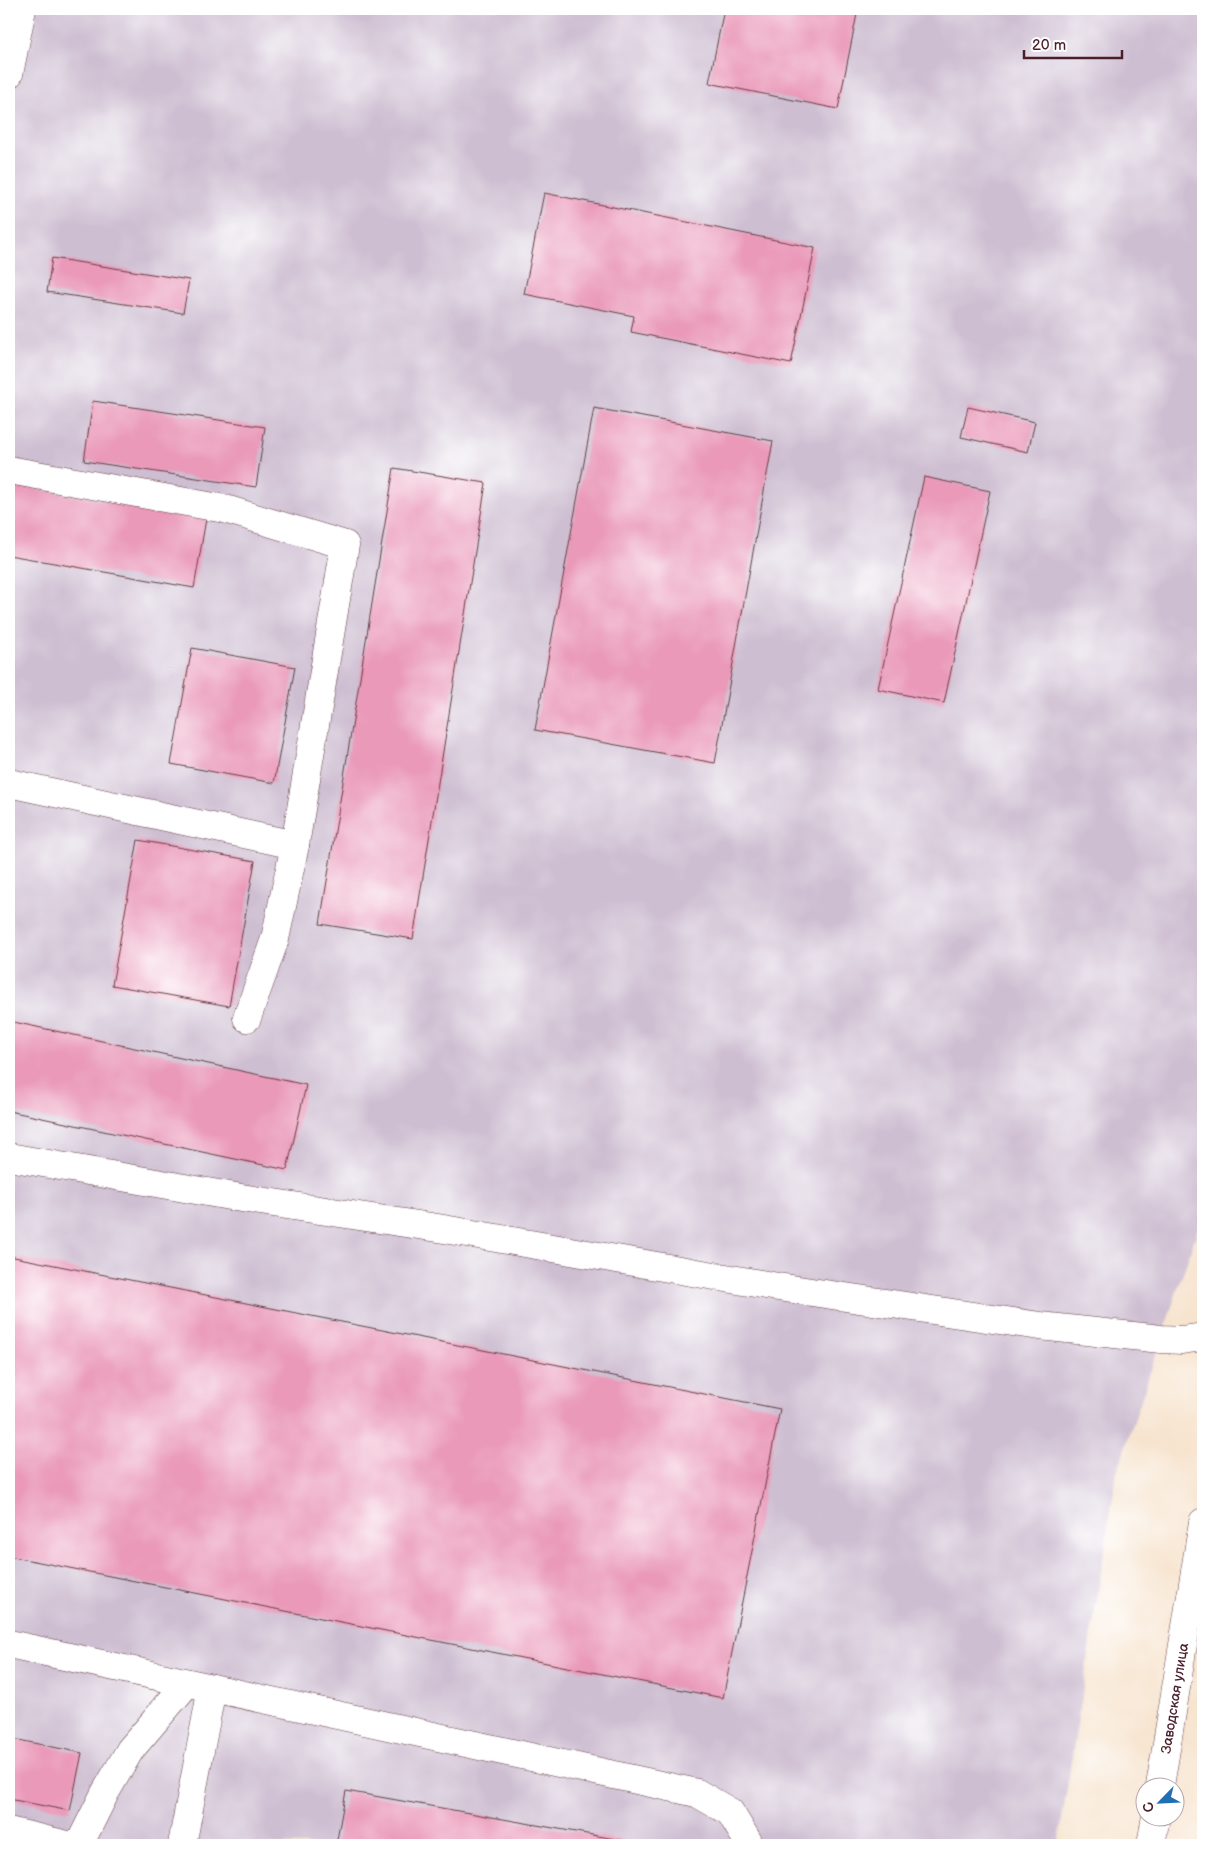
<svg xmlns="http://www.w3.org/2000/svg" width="1212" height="1854" viewBox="0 0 1212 1854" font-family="'Balsamiq Sans',sans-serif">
  <rect width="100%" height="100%" fill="#fff"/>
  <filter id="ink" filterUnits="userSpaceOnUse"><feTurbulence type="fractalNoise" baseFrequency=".02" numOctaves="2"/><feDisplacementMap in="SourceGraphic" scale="10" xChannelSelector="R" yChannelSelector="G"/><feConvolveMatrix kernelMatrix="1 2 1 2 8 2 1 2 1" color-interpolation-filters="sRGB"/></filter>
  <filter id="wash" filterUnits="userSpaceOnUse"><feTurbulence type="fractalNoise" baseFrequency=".0096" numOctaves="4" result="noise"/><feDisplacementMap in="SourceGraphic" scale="20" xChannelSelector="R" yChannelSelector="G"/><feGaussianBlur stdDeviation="1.12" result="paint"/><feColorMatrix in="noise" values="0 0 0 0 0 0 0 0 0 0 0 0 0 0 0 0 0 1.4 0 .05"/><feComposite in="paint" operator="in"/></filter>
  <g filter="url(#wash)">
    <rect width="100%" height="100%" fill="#f7e4cf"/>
    <path fill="#cebed1" d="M9,9H1203V1213L1117,1472L1058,1845H9Z"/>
    <g id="blocks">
      <path fill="#ea99b9" d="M724,9H858L838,109L709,83Z
        M544,193L815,248L791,364L631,332L634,316L524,294Z
        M52,258L189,280L183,313L47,292Z
        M93,401L265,427L256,487L84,461Z
        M968,407L1035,422L1028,452L961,437Z
        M594,408L773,441L715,763L535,730Z
        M394,468L486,483L413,939L320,924Z
        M924,477L990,491L944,703L878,689Z
        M9,484L206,519L194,588L9,555Z
        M192,648L295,667L274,783L171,764Z
        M138,840L255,861L229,1006L112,985Z
        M9,1021L306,1085L287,1170L9,1111Z
        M9,1256L780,1409L723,1698L9,1556Z
        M9,1738L82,1753L70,1811L9,1799Z
        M346,1791L643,1844V1845H336Z"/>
    </g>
  </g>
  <g filter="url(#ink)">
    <use href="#blocks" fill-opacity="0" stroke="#643d44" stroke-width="1"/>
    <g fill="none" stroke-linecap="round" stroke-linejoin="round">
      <defs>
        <g id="minor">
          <path d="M9,74L22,9"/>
          <path d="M9,470L225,509L345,545L295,845L9,783"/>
          <path d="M247,1018L275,939L295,845"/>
          <path d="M9,1157L241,1198L438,1228L778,1287L1040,1326L1161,1339L1182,1340L1203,1337"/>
          <path d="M9,1644L697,1793L730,1812L750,1845"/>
          <path id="s1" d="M1160,1786L1203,1522"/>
          <path d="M9,1831L68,1845"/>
          <path d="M79,1845L105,1793L130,1750L187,1683"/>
          <path d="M182,1845L212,1688"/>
          <path d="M1151,1845L1156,1816"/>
        </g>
      </defs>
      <use href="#minor" stroke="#643d44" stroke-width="29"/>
      <use href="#minor" stroke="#fff" stroke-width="28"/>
    </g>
  </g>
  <g text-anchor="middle" stroke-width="4.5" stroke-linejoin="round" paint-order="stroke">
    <g font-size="14" fill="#4a1f2b" stroke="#fff">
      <text dy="5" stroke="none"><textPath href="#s1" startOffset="89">Заводская улица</textPath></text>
    </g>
  </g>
  <rect width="1212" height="1854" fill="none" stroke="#fff" stroke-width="30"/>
  <g transform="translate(1160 1802) rotate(246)"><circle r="24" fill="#ffffff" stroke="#b7a5aa"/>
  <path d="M0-4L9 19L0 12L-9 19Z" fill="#1f6fb2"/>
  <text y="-8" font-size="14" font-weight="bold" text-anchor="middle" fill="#4a1f2b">С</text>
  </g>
  <path d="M1024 50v8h98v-8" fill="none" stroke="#4a1f2b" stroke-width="2.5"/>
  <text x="1032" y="50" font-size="15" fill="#4a1f2b" stroke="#ffffff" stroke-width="4" paint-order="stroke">20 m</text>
</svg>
